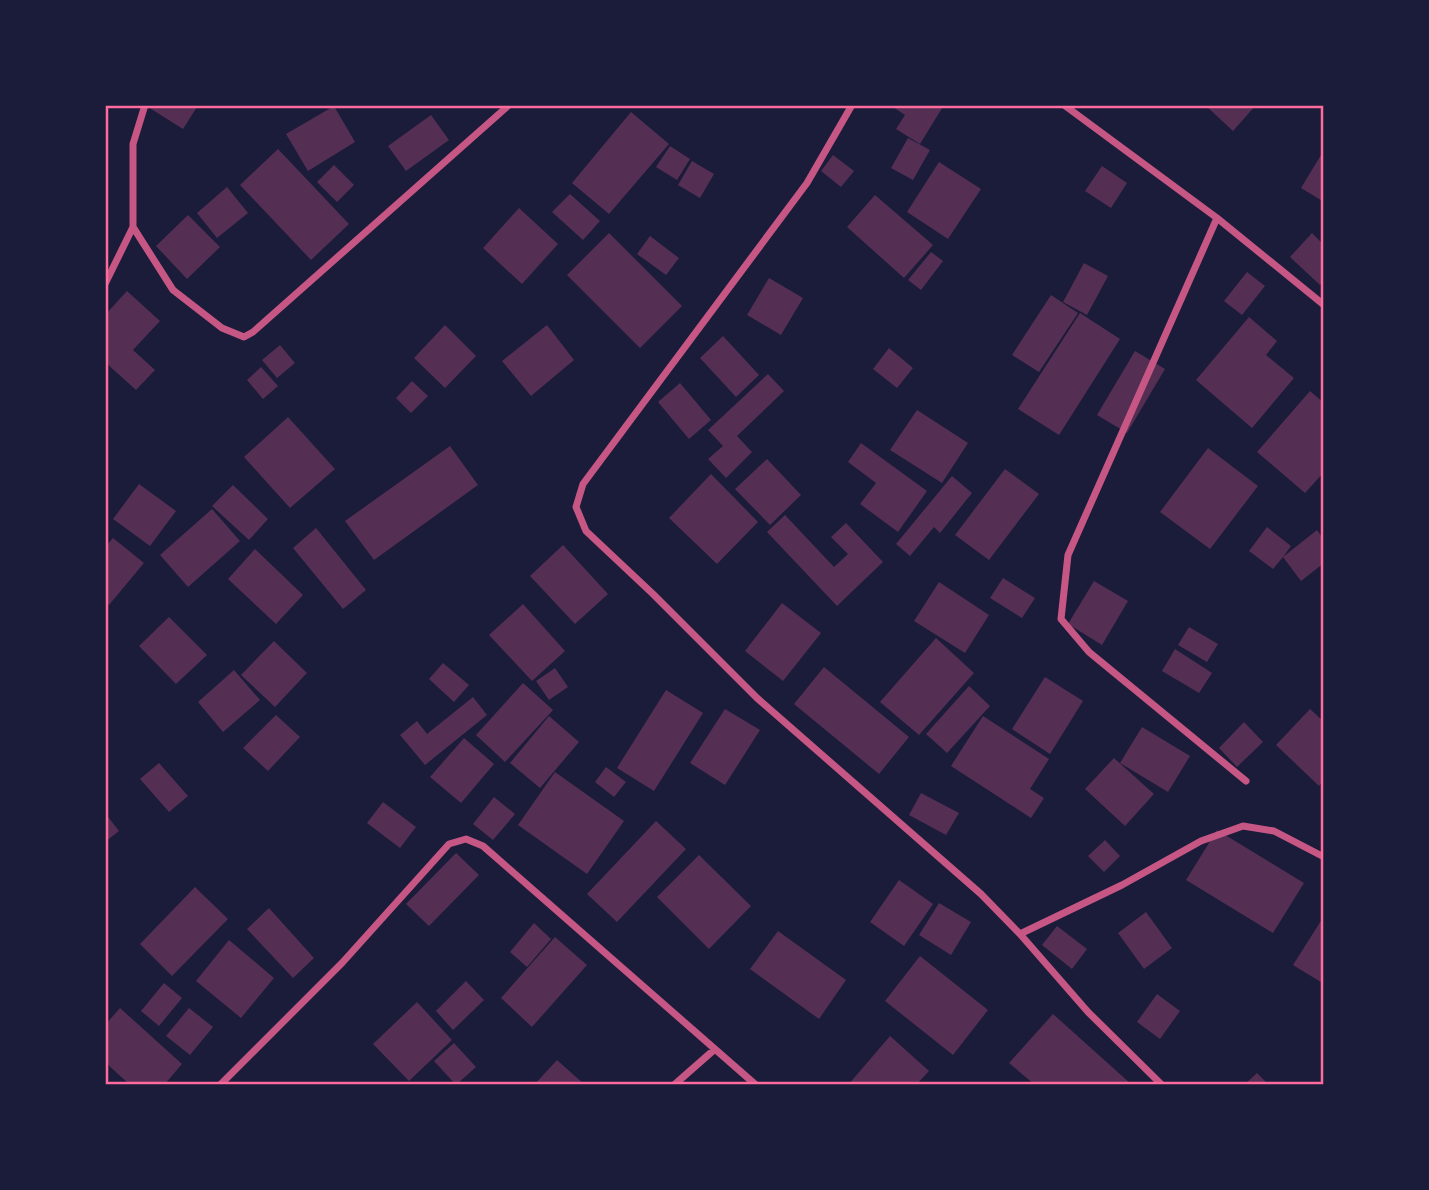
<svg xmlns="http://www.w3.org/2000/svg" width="1429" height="1190" viewBox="0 0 1429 1190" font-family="Georgia,serif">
  <rect width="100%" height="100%" fill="#1b1b3a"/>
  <path fill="#542f53" d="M150,105H195L197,107L183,129L148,107Z
    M890,105H944L920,144L896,129L905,115Z
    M1205,105H1256L1233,131Z
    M334,106L355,142L308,171L286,134Z
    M631,112L669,144L609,214L572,183Z
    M431,115L449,140L406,171L388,146Z
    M908,138L930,150L913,180L891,168Z
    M670,146L690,159L677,180L656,167Z
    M278,149L349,224L311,260L240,185Z
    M1324,150V202L1301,188Z
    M833,155L854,171L841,187L821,171Z
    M692,161L714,174L700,198L678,185Z
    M939,162L981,189L948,239L907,212Z
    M334,165L354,185L337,202L317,182Z
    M1102,166L1127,183L1111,208L1085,191Z
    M227,187L248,213L217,238L197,213Z
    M570,194L600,221L583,240L552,212Z
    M875,195L933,245L904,278L847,227Z
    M519,208L558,244L522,284L483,248Z
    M188,215L220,247L187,279L156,246Z
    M609,233L682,306L640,348L567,275Z
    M1312,233L1324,245V281L1320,285L1290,257Z
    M650,236L679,258L666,275L637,254Z
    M931,252L943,261L921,290L908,280Z
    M1084,263L1108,276L1087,315L1063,302Z
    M1247,272L1265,286L1242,315L1224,301Z
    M769,278L803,298L781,335L747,315Z
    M127,291L160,321L133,350L155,370L136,390L105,362V315Z
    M1051,295L1078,313L1039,372L1012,355Z
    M1080,313L1120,339L1059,435L1018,409Z
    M1249,317L1277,341L1266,355L1294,378L1252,428L1196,380Z
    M445,325L476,356L445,388L414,358Z
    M547,325L574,360L531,396L502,361Z
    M723,336L759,375L736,397L700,358Z
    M280,345L295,363L277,378L262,360Z
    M889,348L913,368L897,388L873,369Z
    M1135,351L1165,369L1127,433L1097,415Z
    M261,367L278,386L263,399L247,380Z
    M768,374L784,391L737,436L752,452L726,478L708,459L723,446L708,430Z
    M412,381L428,396L411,413L396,398Z
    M680,383L711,420L689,439L658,402Z
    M1310,391L1324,403V472L1305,493L1257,452Z
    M917,410L968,443L942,483L890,450Z
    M288,417L335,469L290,508L244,457Z
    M861,443L927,491L898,532L860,504L876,483L848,462Z
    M450,446L478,485L374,560L345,521Z
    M1208,448L1258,486L1210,549L1160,512Z
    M767,459L801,495L770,525L735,489Z
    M1005,469L1039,494L989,560L955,535Z
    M711,474L758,522L717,564L669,518Z
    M952,476L972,493L940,533L934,527L910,556L896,544Z
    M139,484L176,511L150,546L113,519Z
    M233,485L268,519L249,540L212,506Z
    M212,509L240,541L188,587L160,555Z
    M785,515L834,567L848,554L831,537L846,523L883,562L837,606L767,532Z
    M1267,527L1291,546L1283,557L1317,530L1324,540V563L1301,581L1283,557L1273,569L1249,551Z
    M316,528L366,590L343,609L293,548Z
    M113,538L144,563L109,605L105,601V547Z
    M563,545L608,594L575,624L530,576Z
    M255,549L303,595L276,624L228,579Z
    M1003,578L1035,598L1022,618L990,598Z
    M1094,581L1128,601L1102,645L1068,624Z
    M939,582L989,615L965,653L914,621Z
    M782,603L821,633L783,681L745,651Z
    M523,604L565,651L532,681L489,635Z
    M169,617L207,655L176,684L139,646Z
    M1189,627L1218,644L1207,662L1178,645Z
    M936,638L974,673L919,735L880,702Z
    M274,641L307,673L275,707L241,675Z
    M1175,649L1212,673L1199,693L1162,671Z
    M443,663L469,685L454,702L429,679Z
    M824,667L909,737L879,774L794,704Z
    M555,668L568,687L549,700L536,681Z
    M234,670L260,700L223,732L198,702Z
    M1045,677L1083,701L1050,754L1012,729Z
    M523,683L553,710L505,762L476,735Z
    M969,686L990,706L947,753L926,734Z
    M666,690L703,713L654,791L617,768Z
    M473,697L487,715L425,765L400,735L417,721L427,734Z
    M725,709L760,730L725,785L690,763Z
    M1310,709L1324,722V780L1319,786L1276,745Z
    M276,715L300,737L268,771L243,748Z
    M549,716L579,742L540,788L510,763Z
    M983,716L1049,759L1030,789L1044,798L1031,818L951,766Z
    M1244,722L1263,742L1237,767L1219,748Z
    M1142,727L1190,756L1168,792L1120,763Z
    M464,738L494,764L461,803L430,777Z
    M1114,758L1154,794L1125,826L1085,789Z
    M159,763L188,796L169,812L140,779Z
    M606,767L626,782L614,797L595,782Z
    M555,772L624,821L587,874L518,825Z
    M921,793L959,813L946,835L909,815Z
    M494,797L515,814L493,840L473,824Z
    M383,802L416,827L400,848L367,823Z
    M105,813L119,831L105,842Z
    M656,821L686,849L617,922L587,894Z
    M1217,830L1304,883L1273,933L1186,880Z
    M1105,840L1120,856L1104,872L1088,856Z
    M456,853L479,875L429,926L406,904Z
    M699,855L751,906L709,949L657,897Z
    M899,880L933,904L904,946L870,922Z
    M195,887L228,919L172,976L140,944Z
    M939,903L971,922L951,955L919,935Z
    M269,908L314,958L293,978L247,929Z
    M1146,912L1172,948L1144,969L1118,933Z
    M1324,916V984L1293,965Z
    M534,923L551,939L527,967L510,952Z
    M1057,926L1087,949L1072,969L1042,945Z
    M778,931L846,980L819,1019L750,969Z
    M555,937L587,965L532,1027L501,998Z
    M229,940L274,978L241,1018L196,981Z
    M920,956L988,1010L953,1055L885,1001Z
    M466,981L484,1000L453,1030L436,1011Z
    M164,983L182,998L159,1026L141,1011Z
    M1157,994L1180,1011L1160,1039L1137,1022Z
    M417,1002L452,1040L409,1081L373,1044Z
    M120,1008L182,1064L164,1085H130L105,1062V1025Z
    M189,1008L213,1027L190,1055L166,1036Z
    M1053,1014L1131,1084L1130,1085H1035L1009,1063Z
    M890,1036L929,1071L916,1085H848Z
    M454,1043L476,1067L456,1085L434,1061Z
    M557,1060L585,1085H534Z
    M1257,1073L1269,1085H1244Z"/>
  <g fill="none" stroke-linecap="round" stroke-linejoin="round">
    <path stroke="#c65784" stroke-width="7" d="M852,105L807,183L583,484L576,507L586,531L653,594L757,698L981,894L1020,934L1088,1012L1162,1085
      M1064,105L1217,218L1324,305
      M1217,218L1068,555L1061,619L1089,652L1246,781
      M133,227L173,290L222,328L244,337L253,332L509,105
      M105,284L133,227V144L145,105
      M1020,934L1122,885L1201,841L1243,826L1274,831L1324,857
      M220,1085L342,963L449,844L466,839L483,846L756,1085
      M674,1085L715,1049"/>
  </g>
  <rect width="1429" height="1190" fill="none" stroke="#1b1b3a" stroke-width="214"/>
  <rect x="107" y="107" width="1215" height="976" fill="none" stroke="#ff6b9d" stroke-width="2.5"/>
</svg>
